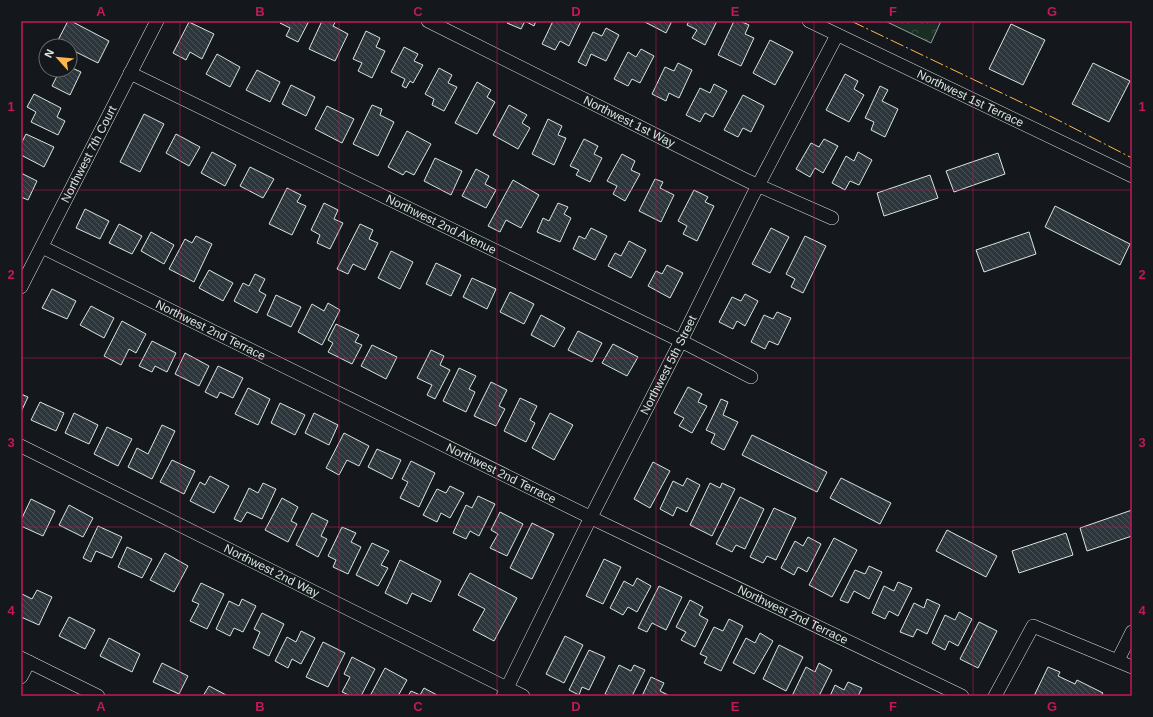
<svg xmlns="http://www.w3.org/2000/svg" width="1153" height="717" viewBox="0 0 1153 717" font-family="Arial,sans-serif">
  <defs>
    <pattern id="park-crowns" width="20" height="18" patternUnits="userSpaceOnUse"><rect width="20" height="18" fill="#1a2d24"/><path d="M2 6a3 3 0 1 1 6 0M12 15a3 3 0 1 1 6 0" fill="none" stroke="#3b4b43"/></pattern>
    <pattern id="building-back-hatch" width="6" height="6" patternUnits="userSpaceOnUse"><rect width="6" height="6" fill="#2c363c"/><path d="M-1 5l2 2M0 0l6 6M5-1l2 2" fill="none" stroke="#4a5358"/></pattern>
  </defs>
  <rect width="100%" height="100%" fill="#14181c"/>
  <path fill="url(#park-crowns)" stroke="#939e99" d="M885,21H941L931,43Z"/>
  <path fill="url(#building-back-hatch)" stroke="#d8e6dc" d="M68,21H71L109,41L98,63L70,49V46H65L57,42Z
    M281,21H309L298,42L286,36L290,28L280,23Z
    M322,21H336L333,26L348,34L335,61L309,49Z
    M508,21H536L534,26L525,21L521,29L507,23Z
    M553,21H581L569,46L560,41L555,50L542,44Z
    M643,21H672L666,33Z
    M689,21H717L705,45L692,38L697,30L687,25Z
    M734,21H740L749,25L745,34L754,38L741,66L718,55Z
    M189,22L214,34L202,59L190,52L186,60L173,53Z
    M1011,24L1045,40L1023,85L989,69Z
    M606,28L619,35L606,61L591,54L586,66L578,62L593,32L602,36Z
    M366,31L380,38L376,47L385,51L372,78L358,71L362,63L353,59Z
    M770,40L793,52L775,85L753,73Z
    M404,47L418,54L414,61L423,65L413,83L410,81L406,88L402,86L405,79L391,72Z
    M641,49L654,56L640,83L632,79L628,86L614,79L628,52L636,57Z
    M217,54L240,67L230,87L206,74Z
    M678,63L692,70L679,98L669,93L666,101L652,94L665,67L674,71Z
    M1093,63L1130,81L1109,122L1072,104Z
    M70,67L81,72L70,95L52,86L57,76L49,72L50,70H70Z
    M439,68L452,75L448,83L457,87L444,111L432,105L434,99L425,94Z
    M257,70L280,82L270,102L246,90Z
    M845,74L858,81L854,89L864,95L849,122L826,110Z
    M477,82L491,90L487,97L495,102L477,134L455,123Z
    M714,84L727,91L713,117L705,113L700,122L686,115L700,88L710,93Z
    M291,85L315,97L306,116L282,104Z
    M880,86L888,90L882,101L898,109L885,137L871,130L874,122L865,118Z
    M34,94L61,108L57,117L65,121L58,135L31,122L36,112L27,107Z
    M743,95L764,106L751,132L743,128L738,137L724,130Z
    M372,105L382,109L380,115L394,122L378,156L353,144Z
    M509,105L527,115L522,123L530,128L518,149L493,135Z
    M327,106L354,119L342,143L315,129Z
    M144,114L164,124L140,172L120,162Z
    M548,119L562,126L558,135L566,138L554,165L532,154Z
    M407,131L431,144L414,175L406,171L403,175L388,167Z
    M26,134L54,147L44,167L21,155V144Z
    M176,134L200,147L189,166L166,153Z
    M584,139L598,146L594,154L602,158L590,182L576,175L579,170L570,166Z
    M824,139L838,146L823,173L815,168L810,177L796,169L811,143L819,147Z
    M212,152L236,165L225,186L201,173Z
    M858,152L872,160L859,185L850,181L845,190L832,183L846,156L854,161Z
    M998,153L1005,174L954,192L946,171Z
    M622,154L635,161L631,170L640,174L625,201L613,194L617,186L607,181Z
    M435,158L462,171L451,195L424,181Z
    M250,167L274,179L263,198L240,186Z
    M476,169L489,176L485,184L496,190L486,208L462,196Z
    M21,173L37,181L28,200L21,197Z
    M930,175L938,198L884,216L877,193Z
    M655,179L663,182L660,188L674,195L661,222L639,211Z
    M513,180L539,195L521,228L506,220L500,232L488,226Z
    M287,188L301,195L297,202L306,206L292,235L269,224Z
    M694,190L708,197L705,202L714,206L697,241L683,234L687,226L678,221Z
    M324,203L338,210L334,219L343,223L330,249L317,243L320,235L311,230Z
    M558,203L568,207L564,214L571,218L560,242L537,232L543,218L549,221Z
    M1055,206L1130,244L1120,265L1045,227Z
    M85,209L109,221L100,239L76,228Z
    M119,224L142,236L132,254L109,243Z
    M360,224L373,230L369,239L378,243L365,270L353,264L348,274L337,269Z
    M591,228L607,236L595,260L573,249L579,236L585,239Z
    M771,228L789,237L770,273L752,264Z
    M151,232L174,245L164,264L141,251Z
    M1029,232L1036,254L984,272L976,250Z
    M196,236L212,244L194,282L169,269L185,239L192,243Z
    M805,236L826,246L803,293L791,287L795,279L786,274Z
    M629,241L646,250L631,278L608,266L615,253L621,256Z
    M391,251L413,262L400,289L378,278Z
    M436,263L461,275L451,296L426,284Z
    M667,265L683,273L670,298L648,286L656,271L662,274Z
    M209,270L233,283L223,301L199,288Z
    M255,274L265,279L259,291L266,295L257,313L234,301L243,283L249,286Z
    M472,278L496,289L487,309L463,297Z
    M52,289L76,301L67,319L42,308Z
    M510,292L534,304L524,324L500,312Z
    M745,294L758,301L745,326L737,321L733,329L719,322L732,297L741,301Z
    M276,295L301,307L291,327L267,315Z
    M328,303L340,310L322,345L298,332L312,304L324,311Z
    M91,306L114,318L104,338L80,325Z
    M777,312L791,318L778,345L769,341L765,349L751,342L764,315L773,319Z
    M541,315L565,328L554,347L531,335Z
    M122,321L146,334L136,353L129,349L121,365L104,356Z
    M336,324L359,335L355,342L362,345L352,364L328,352L333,343L328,340Z
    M578,331L602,343L592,362L568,350Z
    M152,341L176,353L167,372L155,366L152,372L139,366Z
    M613,344L638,357L627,376L602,363Z
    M372,345L397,357L386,379L361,366Z
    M431,350L444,356L440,365L450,370L435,399L427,395L432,385L417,378Z
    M185,353L209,366L199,386L175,374Z
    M218,366L243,378L233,398L220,392L217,398L205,392Z
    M459,368L476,376L469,389L475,392L466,412L443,401Z
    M491,382L507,390L499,406L505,409L496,426L474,416Z
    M688,387L702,394L698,402L707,406L692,433L679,426L684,418L674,413Z
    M248,388L270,399L258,425L235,414Z
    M21,394L28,397L21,412Z
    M520,398L537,406L530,420L535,423L526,442L504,431Z
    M721,399L728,402L723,415L738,422L724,450L711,443L715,434L706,430Z
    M40,402L64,413L56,431L31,420Z
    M280,403L305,415L295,435L271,423Z
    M74,413L98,425L89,444L65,433Z
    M314,413L338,425L329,445L305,433Z
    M550,413L573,425L554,460L532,448Z
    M162,425L175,431L152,479L128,467L137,448L148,454Z
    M107,427L132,439L118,466L94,454Z
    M344,433L369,446L359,466L347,460L339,475L326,468Z
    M752,435L827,472L817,492L742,455Z
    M377,449L401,460L392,479L368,467Z
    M172,460L195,471L184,494L160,482Z
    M411,461L435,473L419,507L400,498L408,482L402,479Z
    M653,462L670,471L650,508L634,499Z
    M210,476L229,486L214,513L190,501L200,482L205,485Z
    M687,478L700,485L687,512L677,507L673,516L660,509L673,481L683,486Z
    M841,478L891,503L880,524L830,498Z
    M263,483L276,489L262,519L247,512L241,522L234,519L249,488L258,493Z
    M710,483L720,488L722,483L735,489L712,536L690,525Z
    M450,486L464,493L450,518L441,513L437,522L423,515L437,489L446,493Z
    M478,496L495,504L479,536L470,531L466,539L453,533L466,505L472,508Z
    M740,497L764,509L745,549L736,545L732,552L716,544Z
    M282,498L298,507L291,521L297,524L288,542L265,530Z
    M31,499L55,511L43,536L21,526V520Z
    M69,505L93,518L83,537L59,525Z
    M774,508L796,518L776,560L767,556L763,563L750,557Z
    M1132,510V536L1087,551L1080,528Z
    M500,512L523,524L507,556L490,548L498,534L491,530Z
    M312,513L328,521L321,536L327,539L318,557L296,545Z
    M532,523L554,534L532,579L510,568Z
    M98,526L122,537L112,558L96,551L91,562L83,558Z
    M342,527L356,533L351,542L361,547L348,574L333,567L336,560L328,556Z
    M947,530L997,556L986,577L936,551Z
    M1066,533L1073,555L1019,573L1012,551Z
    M808,537L821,544L807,572L798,567L794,575L781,568L795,541L803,546Z
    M834,538L857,550L832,597L809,585Z
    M372,543L389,551L381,565L388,568L378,586L356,575Z
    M127,547L152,559L142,578L118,567Z
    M165,553L188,566L174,592L150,580Z
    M604,559L621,567L603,604L586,596Z
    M400,560L441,581L431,602L412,593L407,604L385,593Z
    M869,566L882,572L869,599L854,591L848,603L840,600L855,570L865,574Z
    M470,573L517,598L494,641L473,630L485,609L458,595Z
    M637,578L651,586L637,612L628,607L623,615L610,608L624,581L633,586Z
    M898,582L912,588L898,616L889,611L885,619L872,613L884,586L894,591Z
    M201,583L224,594L207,629L190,621L199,604L192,601Z
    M659,586L682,597L666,630L652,623L647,632L638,628Z
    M37,590L52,597L39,625L21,617V596L22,594L32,599Z
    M242,599L256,606L243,632L234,628L230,636L216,629L229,601L239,606Z
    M927,599L940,605L927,634L917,629L913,637L900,632L914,603L924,608Z
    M690,600L703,607L699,615L708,620L695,647L681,640L686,632L676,627Z
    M959,612L972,619L958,646L949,641L945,650L932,643L945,615L955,620Z
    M262,613L284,624L269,656L253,648L260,632L254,629Z
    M69,617L95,630L85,649L59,636Z
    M729,619L743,626L721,671L704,663L707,657L700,654L714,627L723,631Z
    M979,622L997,631L978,668L960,659Z
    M301,631L315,638L301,664L292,659L288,668L275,661L287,637L296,642Z
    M760,633L773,641L754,674L733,663L746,638L755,643Z
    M565,636L583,645L564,683L546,674Z
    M109,638L140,654L132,672L100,656Z
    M323,642L345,653L328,687L306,677Z
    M779,645L803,657L786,691L763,679Z
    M589,650L605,657L589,690L582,687L579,695L569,690Z
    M352,657L375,669L361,696H351L342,692L350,677L344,674Z
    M162,663L188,676L179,694L153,682Z
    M819,663L832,670L819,696H792L806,667L815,672Z
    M619,665L631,671L634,665L645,670L632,696H610L605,694Z
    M1048,667L1060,672L1058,676L1075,684L1077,680L1103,693L1101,696H1034Z
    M385,668L407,680L398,696H370Z
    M651,677L664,683L660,691L670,696H642Z
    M848,682L862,688L858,696H830L835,685L844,690Z
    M209,686L228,696H203Z
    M424,688L437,695L436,696H408L411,691L420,695Z"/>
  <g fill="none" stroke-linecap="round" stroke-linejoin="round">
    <defs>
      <g id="minor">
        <path id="s1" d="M428,21L748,181L832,218"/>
        <path id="s2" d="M809,21L1132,176"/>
        <path id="s3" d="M130,73L681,341L751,377"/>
        <path id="s4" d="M42,247L604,524L962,696"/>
        <path id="s5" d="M21,287L157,21"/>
        <path id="s6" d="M21,446L523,696"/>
        <path d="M21,658L98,696"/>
        <path d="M1118,660L1132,632"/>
        <path d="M21,677L29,662"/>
        <path id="s7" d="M503,696L591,517L681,341L752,197L837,35"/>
        <path d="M995,696L1033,626L1132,667"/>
      </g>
    </defs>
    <use href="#minor" stroke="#d8e6dc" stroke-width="14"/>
    <use href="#minor" stroke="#14181c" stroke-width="13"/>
    <path stroke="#ffb74d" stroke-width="1" stroke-dasharray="14 3 2 3" stroke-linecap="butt" d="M851,21L1056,119L1132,158"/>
  </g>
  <path fill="none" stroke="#c2185b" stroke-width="1" stroke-opacity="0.55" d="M180,21V696M339,21V696M497,21V696M656,21V696M814,21V696M973,21V696M21,190H1132M21,358H1132M21,527H1132"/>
  <g text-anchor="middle" stroke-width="3" stroke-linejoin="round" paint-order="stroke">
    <g font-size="12" fill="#d8e6dc" stroke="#14181c">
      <text dy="4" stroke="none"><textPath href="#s2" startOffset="179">Northwest 1st Terrace</textPath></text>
      <text dy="4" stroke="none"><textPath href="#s1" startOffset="225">Northwest 1st Way</textPath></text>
      <text dy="4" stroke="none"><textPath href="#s5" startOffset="149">Northwest 7th Court</textPath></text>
      <text dy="4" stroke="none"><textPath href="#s3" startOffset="346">Northwest 2nd Avenue</textPath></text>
      <text dy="4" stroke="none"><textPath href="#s4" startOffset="188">Northwest 2nd Terrace</textPath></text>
      <text dy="4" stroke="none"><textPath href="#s7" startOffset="370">Northwest 5th Street</textPath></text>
      <text dy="4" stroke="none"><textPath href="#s4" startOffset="512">Northwest 2nd Terrace</textPath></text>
      <text dy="4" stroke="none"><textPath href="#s6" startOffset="280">Northwest 2nd Way</textPath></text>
      <text dy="4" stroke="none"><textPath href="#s4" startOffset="836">Northwest 2nd Terrace</textPath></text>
    </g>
  </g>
  <rect width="1153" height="717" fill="none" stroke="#14181c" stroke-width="44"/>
  <g transform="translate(58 58) rotate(297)"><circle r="19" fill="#14181c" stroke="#626a69"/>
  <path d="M0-3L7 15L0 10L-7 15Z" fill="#ffb74d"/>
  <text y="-6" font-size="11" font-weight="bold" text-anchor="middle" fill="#d8e6dc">N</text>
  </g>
  <rect x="22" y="22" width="1109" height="673" fill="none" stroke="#c2185b" stroke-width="1.5"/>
  <g font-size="13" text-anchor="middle" font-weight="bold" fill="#c2185b">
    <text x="101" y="16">A</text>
    <text x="260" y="16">B</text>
    <text x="418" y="16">C</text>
    <text x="576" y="16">D</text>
    <text x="735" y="16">E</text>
    <text x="893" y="16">F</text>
    <text x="1052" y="16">G</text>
    <text x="11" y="111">1</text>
    <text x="1142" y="111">1</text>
    <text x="11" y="279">2</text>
    <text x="1142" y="279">2</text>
    <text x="11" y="447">3</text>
    <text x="1142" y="447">3</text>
    <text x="11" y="615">4</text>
    <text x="1142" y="615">4</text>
    <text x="101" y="711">A</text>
    <text x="260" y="711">B</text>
    <text x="418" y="711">C</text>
    <text x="576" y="711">D</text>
    <text x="735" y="711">E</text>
    <text x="893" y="711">F</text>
    <text x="1052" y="711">G</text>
  </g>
</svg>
